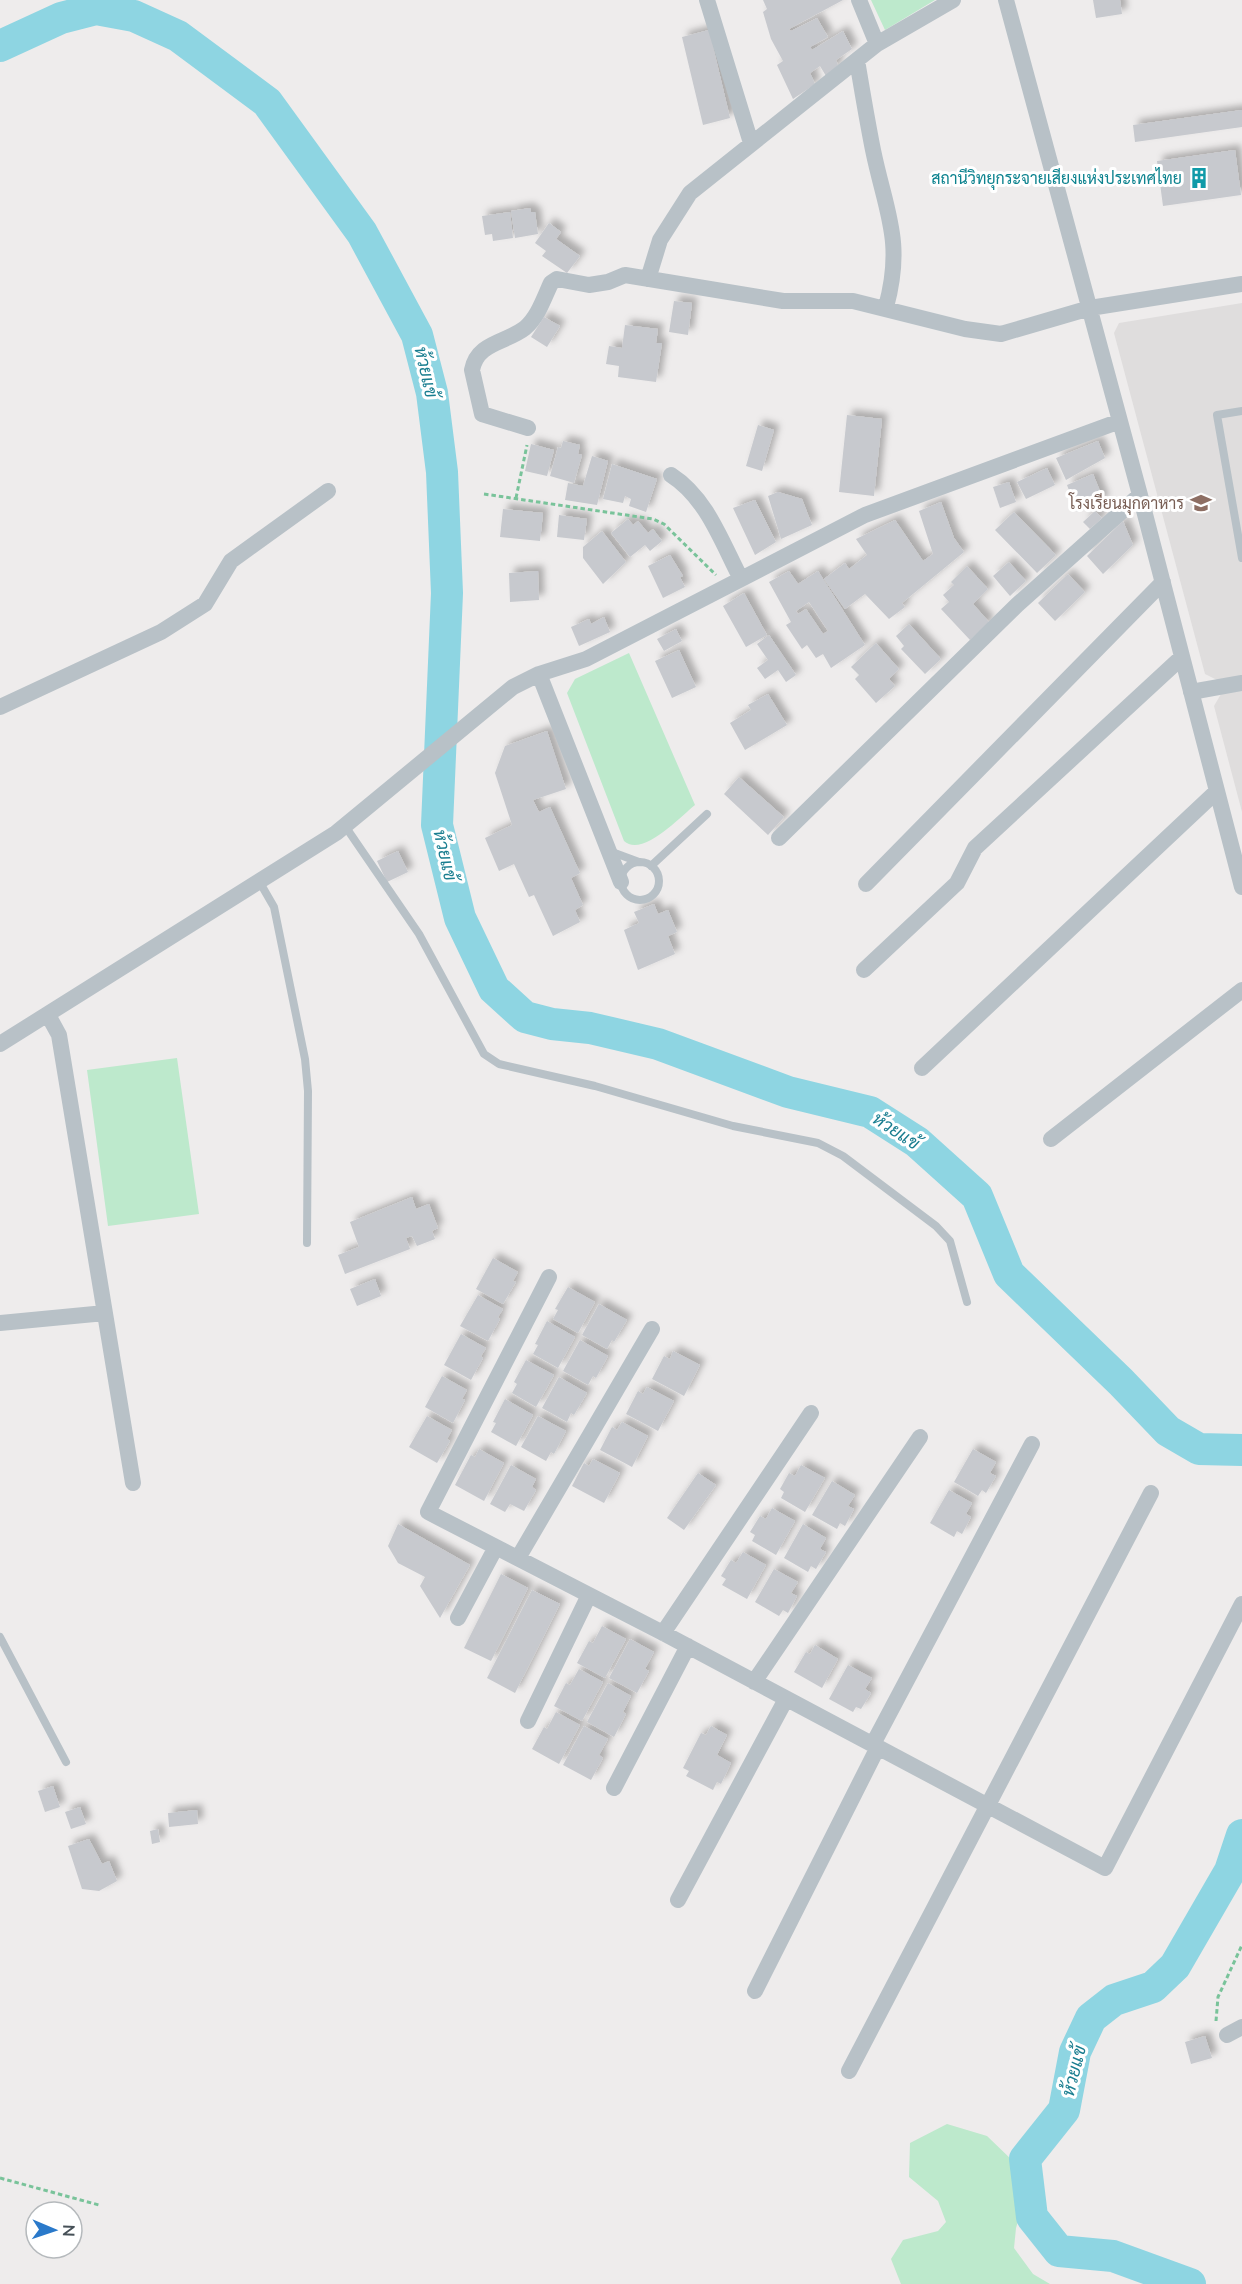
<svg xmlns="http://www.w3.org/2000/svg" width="1242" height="2284" viewBox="0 0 1242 2284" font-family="Lato,Sarabun,sans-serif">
  <defs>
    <filter id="shadow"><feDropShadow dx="5.5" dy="-5.5" stdDeviation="3" flood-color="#0004"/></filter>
  </defs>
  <rect width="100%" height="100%" fill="#eeecec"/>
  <path fill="#dfdddd" d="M1242,303V812L1214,706L1221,694L1217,680L1205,674L1114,333L1119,323Z"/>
  <path fill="#bde9cc" d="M871,0H935L885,30Z
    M629,653L695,805C680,817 642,858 624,841L567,693L575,679Z
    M177,1058L199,1214L108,1226L87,1070Z
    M947,2124L987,2136L1014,2162L1021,2211L1016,2228L1014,2248L1033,2274L1050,2284H901L891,2259L903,2240L938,2231L946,2222L938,2201L909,2177L910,2143Z"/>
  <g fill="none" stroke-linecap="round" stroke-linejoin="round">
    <path stroke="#8ed5e2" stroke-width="32" d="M0,46L61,18L96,9L134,16L178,36L267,102L362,233L417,335L432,393L442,472L447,593L437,825L460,918L494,989L525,1017L552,1024L590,1028L658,1044L788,1092L870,1112L917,1142L977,1196L1009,1274L1121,1382L1168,1431L1199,1449L1242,1450
      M1190,2284L1113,2256L1059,2251L1032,2217L1025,2159L1064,2110L1075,2052L1091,2018L1114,2000L1153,1987L1175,1966L1230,1871L1242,1835"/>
  </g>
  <path fill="#c7c9ce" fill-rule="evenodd" filter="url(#shadow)" d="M763,0H843L789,29L791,31L817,18L828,37L810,47L812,50L843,31L852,49L836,60L838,65L826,76L820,66L810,73L815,84L793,99L777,65L783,61L771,39L763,12L767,9Z
    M1093,0H1120L1122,14L1096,18Z
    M709,30L730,118L703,125L682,37Z
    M1242,110V127L1135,142L1133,125Z
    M1235,150L1241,195L1163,206L1157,161Z
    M530,208L531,212H535L538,234L515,238L511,211Z
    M510,212L513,238L493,241L492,234L485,235L482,216Z
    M549,223L561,232L556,239L580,256L567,273L542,256L546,251L535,243Z
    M674,301L692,303L688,335L669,332Z
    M544,317L560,326L547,347L531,337Z
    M625,325L658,329L656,343H662L656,382L618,377L619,366L606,364L609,346L622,348Z
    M847,415L882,419L874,496L839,492Z
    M758,425L774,430L762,471L746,466Z
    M563,441L580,445L578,454L582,455L574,483L550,476L558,447L561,448Z
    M1098,441L1105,458L1066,480L1056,458Z
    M531,444L554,450L547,476L525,471Z
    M592,456L608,461L597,505L565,500L568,483L583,486Z
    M612,464L657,479L646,512L629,506L631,499L625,496L623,503L603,499Z
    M1047,468L1055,485L1026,499L1017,482Z
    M1093,474L1104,501L1077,512L1067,485Z
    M1009,482L1016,502L1000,508L993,487Z
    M778,492L802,499L812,525L781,539L768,496Z
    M755,500L776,542L755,555L733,508Z
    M941,502L954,538L964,552L902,603L905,607L889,619L865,594L845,609L824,579L845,563L849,569L867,555L856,539L895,520L923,561L933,554L919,511Z
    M503,509L543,513L540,541L500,537Z
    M1095,511L1102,518L1090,529L1083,522Z
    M1014,512L1056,555L1037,573L995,530Z
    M559,515L587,519L584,540L557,537Z
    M628,519L633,525L638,521L648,533L653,529L662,541L650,551L645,545L630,557L611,533Z
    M1123,521L1133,545L1103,574L1087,556Z
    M602,531L626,562L603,584L583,558V547Z
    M670,555L683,576L680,577L685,587L663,598L648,566Z
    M1009,562L1026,581L1010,596L993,576Z
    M967,566L988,589L973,604L989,622L970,640L941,609L949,602L943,595L954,585L951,582Z
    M538,571L539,600L510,602L509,573Z
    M789,571L798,584L818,571L865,645L831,668L823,654L816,658L807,645L802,649L786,625L791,622L769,582ZM809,602L828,631L823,634L806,609L798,614L796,611Z
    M1068,574L1085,592L1055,621L1038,603Z
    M744,593L767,635L746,647L723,606Z
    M604,617L610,632L579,646L571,627L589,619L591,624Z
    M909,624L941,659L925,674L901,649L904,646L896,636Z
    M676,629L682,641L664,651L657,639Z
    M769,635L796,675L786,682L778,670L765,679L757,668L768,660L757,644Z
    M876,643L899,669L889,679L895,686L876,703L855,679L859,675L851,667Z
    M679,650L696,687L672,698L655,661Z
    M768,694L787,725L745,750L730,723L751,710L748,705Z
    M547,731L566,789L533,800L539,812L550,807L580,873L571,878L583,905L575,910L580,922L553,936L534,895L529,897L514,864L499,871L485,838L512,825L495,773L505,746Z
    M739,777L784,817L768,835L724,794Z
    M398,851L408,872L387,882L377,861Z
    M654,904L658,914L668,910L677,932L668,936L675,954L638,970L624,930L639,923L634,912Z
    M412,1197L416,1209L429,1204L438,1228L432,1231L435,1239L417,1246L412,1236L406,1238L410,1249L345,1274L338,1255L359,1247L350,1222Z
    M493,1258L518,1272L513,1281L516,1282L503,1304L476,1289Z
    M375,1279L381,1296L357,1306L350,1289Z
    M568,1287L595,1302L578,1333L553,1319L558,1310L555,1309Z
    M478,1295L503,1309L498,1317L500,1319L488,1341L460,1326Z
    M599,1304L627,1320L614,1342L612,1340L607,1349L582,1335Z
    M547,1321L575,1337L558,1368L533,1354L538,1345L535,1344Z
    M461,1334L486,1348L481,1356L483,1358L471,1380L444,1365Z
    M580,1340L608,1356L596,1378L593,1376L588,1385L563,1371Z
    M673,1351L700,1365L684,1396L652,1379L664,1356L670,1359Z
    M526,1360L554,1375L536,1407L512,1393L517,1384L514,1382Z
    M442,1376L467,1390L462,1399L465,1400L453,1423L425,1407Z
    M559,1377L587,1393L574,1415L571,1413L567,1422L542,1408Z
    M647,1387L674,1401L658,1431L626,1414L638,1391L643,1394Z
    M505,1399L533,1415L516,1446L491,1432L496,1423L493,1422Z
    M427,1416L452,1430L447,1439L450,1441L437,1463L409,1447Z
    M538,1416L566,1431L554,1454L551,1452L546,1461L521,1447Z
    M622,1422L648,1436L632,1467L600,1450L612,1427L617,1430Z
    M479,1449L504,1463L484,1501L455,1485L471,1455L475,1457Z
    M973,1449L996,1462L990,1473L996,1476L986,1493L982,1490L978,1496L954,1482Z
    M593,1459L620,1473L604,1503L572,1486L584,1463L589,1466Z
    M511,1465L536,1479L532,1487L536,1490L524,1511L510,1504L505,1512L490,1504Z
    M801,1465L825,1478L805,1512L781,1498L784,1492L780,1489L789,1473L795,1476Z
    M698,1473L716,1485L684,1530L667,1518Z
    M832,1481L855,1495L848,1506L854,1509L845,1526L840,1523L837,1529L812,1515Z
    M949,1490L972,1503L966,1514L971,1517L962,1534L957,1531L954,1537L930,1523Z
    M772,1508L795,1521L776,1555L752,1541L755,1535L750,1532L760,1516L766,1519Z
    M398,1524L470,1565L440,1618L420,1586L425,1577L398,1563L388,1546Z
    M803,1524L826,1538L820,1549L826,1552L816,1569L811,1566L808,1572L784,1558Z
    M743,1552L766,1565L747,1599L722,1585L726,1579L721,1576L731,1560L736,1563Z
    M774,1569L798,1582L791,1593L797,1596L788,1613L783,1610L779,1616L755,1602Z
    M501,1574L528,1588L491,1661L464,1648Z
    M532,1590L560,1604L515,1693L487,1678Z
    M602,1626L626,1639L605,1678L577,1663L589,1641L593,1643Z
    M630,1639L654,1652L645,1669L649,1671L637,1693L609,1678Z
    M815,1645L838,1659L822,1688L794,1672L806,1652L810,1654Z
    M848,1665L872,1678L865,1689L871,1693L861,1709L856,1707L853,1712L829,1699Z
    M579,1669L603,1682L582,1721L554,1706L566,1683L570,1685Z
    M608,1683L631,1696L623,1712L626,1714L614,1737L587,1722Z
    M556,1712L580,1725L559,1764L532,1749L544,1727L547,1729Z
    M584,1726L608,1739L599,1755L603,1758L591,1780L563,1765Z
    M711,1726L727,1735L717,1755L731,1763L721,1784L717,1782L713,1790L686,1776L689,1771L683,1768L701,1733L706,1735Z
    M53,1786L60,1807L45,1812L38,1791Z
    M80,1807L86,1824L71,1829L65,1812Z
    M197,1810L198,1824L169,1827L168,1813Z
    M158,1829L160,1842L152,1844L150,1831Z
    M89,1839L102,1864L109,1861L117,1881L99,1891L82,1889L68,1846Z
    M1205,2036L1212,2058L1191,2064L1185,2042Z"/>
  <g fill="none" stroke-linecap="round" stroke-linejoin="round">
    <path stroke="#79c39a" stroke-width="3" stroke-dasharray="4.5 3" stroke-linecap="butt" d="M484,494L653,519L664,524L716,575
      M516,498L527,445
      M1216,2021L1218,1997L1242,1945
      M0,2178L99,2205"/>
    <path stroke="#b8c1c7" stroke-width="8" d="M1242,411L1217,415L1242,558
      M345,826L419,934L484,1054L499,1064L595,1086L733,1126L818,1143L843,1156L936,1226L950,1241L967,1302
      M612,852L639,862
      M621 881a19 19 0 1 1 38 0a19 19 0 1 1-38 0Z
      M651,866L707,814
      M259,881L274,907L305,1059L308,1091L307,1243
      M0,1637L66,1762"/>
    <path stroke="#b8c1c7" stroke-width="16" d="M707,0L751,143
      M859,0L877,44
      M1006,0L1140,495L1242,887
      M857,60C862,90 867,120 873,150C886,213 904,241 886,307
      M648,279L660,240L690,193L877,44L953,0
      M528,428L482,414L472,370C477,342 506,343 525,328C538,317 544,298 551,283L557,279L589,285L608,282L625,275L783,301H853L965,329L1001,334L1090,308L1242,284
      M671,475C707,498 722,543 741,579
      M539,674L621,882
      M1191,692L1242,683
      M0,707L161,632L205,604L231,561L328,491
      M779,838L1017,605L1140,495
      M866,884L1163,582
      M864,970L957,883L975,848L1182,657
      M48,1015L59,1035L133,1483
      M0,1044L336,833L513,687L539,674L586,659L865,515L1120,421
      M922,1068L1217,791
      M1051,1139L1242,990
      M549,1277L428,1512L663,1633L1105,1868L1242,1604
      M0,1323L105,1313
      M518,1558L652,1329
      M458,1618L496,1547
      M663,1633L811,1413
      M754,1682L920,1437
      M528,1721L589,1595
      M873,1744L1032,1444
      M614,1788L688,1646
      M678,1900L786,1699
      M755,1991L878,1747
      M1227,2035L1242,2027
      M849,2071L1151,1493"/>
  </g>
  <defs>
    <symbol id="building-bare" viewBox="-9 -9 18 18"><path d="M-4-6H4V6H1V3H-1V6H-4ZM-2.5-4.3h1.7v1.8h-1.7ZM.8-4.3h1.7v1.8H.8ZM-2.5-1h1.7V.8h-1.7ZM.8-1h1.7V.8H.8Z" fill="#0f9aa8" stroke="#fff" stroke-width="2.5" paint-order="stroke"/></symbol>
    <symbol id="school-bare" viewBox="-9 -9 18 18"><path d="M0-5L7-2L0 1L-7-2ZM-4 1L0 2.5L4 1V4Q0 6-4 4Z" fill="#8d6e63" stroke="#fff" stroke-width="2.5" paint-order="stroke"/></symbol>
  </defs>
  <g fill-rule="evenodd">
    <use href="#building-bare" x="1184" y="163" width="30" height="30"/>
    <use href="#school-bare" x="1186" y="488" width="30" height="30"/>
  </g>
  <g text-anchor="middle" stroke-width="6" stroke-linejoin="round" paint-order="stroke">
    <g font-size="16" fill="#0d838f" stroke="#fff" text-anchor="end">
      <text x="1182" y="184">สถานีวิทยุกระจายเสียงแห่งประเทศไทย</text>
    </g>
    <g font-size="16" fill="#785e54" stroke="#fff" text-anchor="end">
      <text x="1184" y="509">โรงเรียนมุกดาหาร</text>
    </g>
    <g font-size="18" font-style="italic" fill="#1a7e90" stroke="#fff">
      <text transform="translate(426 372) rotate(77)" y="6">ห้วยแข้</text>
      <text transform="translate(445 855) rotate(77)" y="6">ห้วยแข้</text>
      <text transform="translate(896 1131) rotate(33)" y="6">ห้วยแข้</text>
      <text transform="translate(1074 2071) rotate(-76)" y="6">ห้วยแข้</text>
    </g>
  </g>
  <g transform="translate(54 2230) rotate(92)"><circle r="28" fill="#ffffff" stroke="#b5b9bc" stroke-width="1.5"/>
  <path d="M0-4.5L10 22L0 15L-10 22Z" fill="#2a79ca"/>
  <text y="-9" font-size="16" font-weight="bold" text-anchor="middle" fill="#465057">N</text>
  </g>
</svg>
